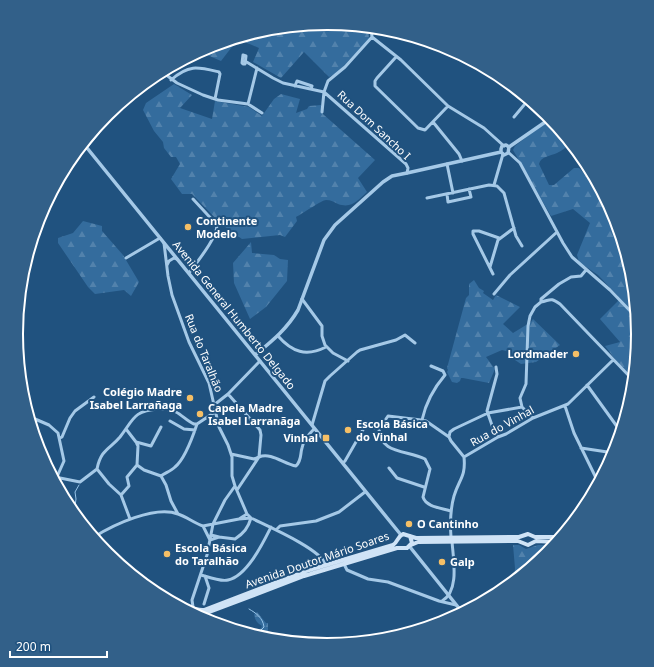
<svg xmlns="http://www.w3.org/2000/svg" width="654" height="667" viewBox="0 0 654 667" font-family="'Noto Sans',sans-serif">
  <defs>
    <pattern id="forest-firs" width="22" height="20" patternUnits="userSpaceOnUse"><rect width="22" height="20" fill="#346c9d"/><path d="M5 1l3.5 6h-7zM16 11l3.5 6h-7z" fill="#5282ac"/></pattern>
  </defs>
  <rect width="100%" height="100%" fill="#20527f"/>
  <path fill="url(#forest-firs)" d="M327,23L368,27L369,39L337,73L329,77L304,52L281,78L253,62L259,48L238,39L221,61L207,55L202,50L208,46L267,28Z
    M174,84L192,95L180,108L212,119L215,101L249,107L262,116L274,99L281,94L300,99L296,113L307,109L309,106L321,105V112L324,115L375,160L358,178L367,192C358,200 352,209 338,204C334,202 331,200 326,200C322,200 302,214 296,217L297,221L285,237L280,235L242,239L221,224L192,194H182L171,179L180,164L176,157H171L164,148L163,142L154,131L143,110L146,103Z
    M551,118L571,142C567,147 563,150 557,153C551,156 541,156 539,164L549,185H554L574,168H579L582,171L597,193L602,192L614,215L632,273L638,334L634,379L619,364L605,346L620,342L600,319L618,301V296L598,275L579,262L577,255L590,223L573,209L551,216L513,150L515,146Z
    M83,221L102,226V231L123,255L139,282L131,296L124,290L95,294L88,287L58,243V238L73,233Z
    M251,242L252,253L274,255L280,259L288,260L287,281L266,307L250,319L234,283L233,263Z
    M474,280L479,288L484,291L483,293L493,300L496,295L520,307L503,324L513,333L531,322L533,319L560,345L536,362L521,364L515,360L510,352L502,350L486,357L495,369L489,383L463,378H461L460,381L457,383L452,382L447,372L448,370L447,368L466,298L469,295V284Z
    M513,545H519L526,549L538,545H553L547,554L514,581L515,568Z
    M257,612L266,623H268V639L231,628L233,626L250,628L257,635L259,630L261,628L262,626C257,623 255,620 254,614Z"/>
  <g fill="none" stroke-linecap="round" stroke-linejoin="round">
    <path stroke="#98c5e9" stroke-width="1" d="M74,513L76,499L75,492L79,485
      M239,630L245,628L258,633L264,627C263,618 256,613 249,609"/>
    <path stroke="#a5c9e7" stroke-width="3" d="M371,27L372,37L401,60L448,106L484,128L504,146
      M243,55L246,56L245,64H243L242,63Z
      M396,57L377,78L375,81V86L418,128L425,130L448,106
      M245,61L273,78L283,83L324,92L406,164L408,168L407,173
      M161,71L177,83L203,95L218,100L248,104L262,113
      M171,80C189,64 198,67 219,72L220,74L215,99
      M295,86L297,81L312,86L311,89
      M248,104L257,68
      M322,112L324,92L328,81L345,67L372,37
      M105,117L118,110L127,97
      M514,117L529,99
      M433,122L459,154L462,161
      M86,148L98,133L97,126
      M509,153L520,163L563,243L572,257L610,290L636,317
      M447,164L453,193
      M494,185L503,154
      M447,194L448,202L471,197L469,189
      M427,198L489,185L497,186L504,193L516,236L522,246
      M164,243L168,276L172,295L189,342L209,383L219,427L228,445L232,457V476L235,486L247,514L251,518C267,526 321,549 326,565
      M126,258L160,238
      M167,265L169,261L174,258L177,259
      M490,267L498,240L514,228
      M586,270L581,276L571,277L559,284L541,299V302C551,300 550,297 560,304L633,380
      M189,273C197,262 217,238 217,225L193,199
      M493,274L473,234V231H479L499,238
      M494,294L510,275L557,232
      M302,299L322,326V336L325,345L333,353L348,361
      M278,336C292,352 306,357 326,347
      M496,367L497,374L487,411L494,431L498,437
      M587,385L621,432
      M228,394L260,430L261,435L259,457L254,459L231,454
      M214,405L228,394L260,361
      M565,406L574,433L598,482
      M28,416L49,425L58,433L64,461L56,479
      M533,418L522,407L520,398L526,384L528,326L530,316L535,307L541,302
      M422,420C426,402 433,389 445,375L443,371L431,366
      M170,421L184,429L195,430
      M312,425L325,381L330,376L357,352L360,350L396,340L405,335L415,343
      M126,429L136,442L138,446L137,465L144,470L161,476L166,485L171,501L178,514
      M379,429C380,454 407,450 425,459L430,469L423,497C426,507 441,508 451,511
      M379,429L388,416L421,420L426,421L449,437L451,441L464,457
      M449,437L450,432L454,429L488,413L522,407
      M60,438L62,437L70,418L75,411L94,397
      M136,442L151,446L161,427
      M581,448L614,453
      M343,463L345,461L364,428L368,426L379,429
      M389,468L397,478L424,487
      M97,469L109,484L121,495L130,519
      M161,476C165,473 171,471 175,467C185,459 193,436 197,424
      M55,481L56,479L60,478L80,482L97,469C101,449 110,449 120,437C134,419 133,411 158,409C163,409 171,409 176,412C182,415 187,421 194,424H197L215,412
      M237,490L259,457C271,452 284,464 296,466C302,460 300,454 302,448C303,441 309,434 314,429
      M121,495L129,486L127,477L137,465
      M203,526L239,519
      M203,526L210,540
      M276,530L280,526L316,521L339,512L365,492
      M94,537C113,525 155,505 178,514C187,517 194,523 203,526
      M219,537L235,539C244,533 248,528 251,518L239,519L247,514
      M451,537C450,523 450,510 454,496C459,479 466,477 464,457L498,437L506,434L533,418L568,404L613,360
      M210,540L219,537L211,535
      M344,564L347,570L368,579L388,582L439,601L456,605
      M201,575C208,577 221,582 228,580C247,576 263,543 271,527
      M442,601C460,591 453,558 452,541
      M204,604L209,588L205,576
      M193,607L192,600L207,555L213,524L225,500L235,486"/>
    <path stroke="#a5c9e7" stroke-width="3.5" d="M83,143L401,535
      M509,147L551,118
      M501,152L504,155L508,153L509,147
      M501,152V149L502,146L506,145L509,147
      M255,355C272,341 287,329 298,310L324,240L335,225L383,182L392,176L407,173L501,152
      M410,547L462,612"/>
    <path stroke="#cfe3f6" stroke-width="4" d="M411,545L418,542L518,541L528,545L536,541L557,542
      M183,608C192,606 197,611 204,610L309,570L393,545C398,542 397,537 403,534L416,538L519,537L528,534L535,537H560
      M197,610L201,617L204,614L304,576L397,548H407L412,543L410,536"/>
  </g>
  <g fill="#f5bf66" stroke="#20527f" stroke-width="1.5">
    <circle cx="188" cy="227" r="4"/>
    <circle cx="576" cy="354" r="4"/>
    <circle cx="190" cy="398" r="4"/>
    <circle cx="200" cy="414" r="4"/>
    <circle cx="348" cy="430" r="4"/>
    <rect x="322" y="434" width="8" height="8" rx="2"/>
    <circle cx="409" cy="524" r="4"/>
    <circle cx="167" cy="554" r="4"/>
    <circle cx="442" cy="562" r="4"/>
  </g>
  <g text-anchor="middle" stroke-width="4" stroke-linejoin="round" paint-order="stroke">
    <g font-size="11" fill="#fff" stroke="#20527f">
      <text transform="translate(374 125) rotate(43)" y="4">Rua Dom Sancho I</text>
      <text transform="translate(234 315) rotate(51)" y="4">Avenida General Humberto Delgado</text>
      <text transform="translate(204 353) rotate(68)" y="4">Rua do Taralhão</text>
      <text transform="translate(502 426) rotate(-29)" y="4">Rua do Vinhal</text>
      <text transform="translate(317 560) rotate(-19)" y="4">Avenida Doutor Mário Soares</text>
    </g>
    <g font-size="11" font-weight="bold" fill="#fff" stroke="#20527f" text-anchor="start">
      <text x="196" y="225">Continente<tspan x="196" dy="13">Modelo</tspan></text>
      <text x="568" y="358" text-anchor="end">Lordmader</text>
      <text x="182" y="396" text-anchor="end">Colégio Madre<tspan x="182" dy="13">Isabel Larrañaga</tspan></text>
      <text x="208" y="412">Capela Madre<tspan x="208" dy="13">Isabel Larranãga</tspan></text>
      <text x="356" y="428">Escola Básica<tspan x="356" dy="13">do Vinhal</tspan></text>
      <text x="318" y="442" text-anchor="end">Vinhal</text>
      <text x="417" y="528">O Cantinho</text>
      <text x="175" y="552">Escola Básica<tspan x="175" dy="13">do Taralhão</tspan></text>
      <text x="450" y="566">Galp</text>
    </g>
  </g>
  <path d="M0 0H654V667H0ZM23 334a304 304 0 1 1 608 0a304 304 0 1 1-608 0Z" fill="#326089" fill-rule="evenodd"/>
  <path fill="none" stroke="#fff" stroke-width="2" d="M23 334a304 304 0 1 1 608 0a304 304 0 1 1-608 0Z"/>
  <path d="M10 651v6h97v-6" fill="none" stroke="#ffffff" stroke-width="2"/>
  <text x="16" y="651" font-size="12" fill="#ffffff" stroke="#20527f" stroke-width="3" paint-order="stroke">200 m</text>
</svg>
